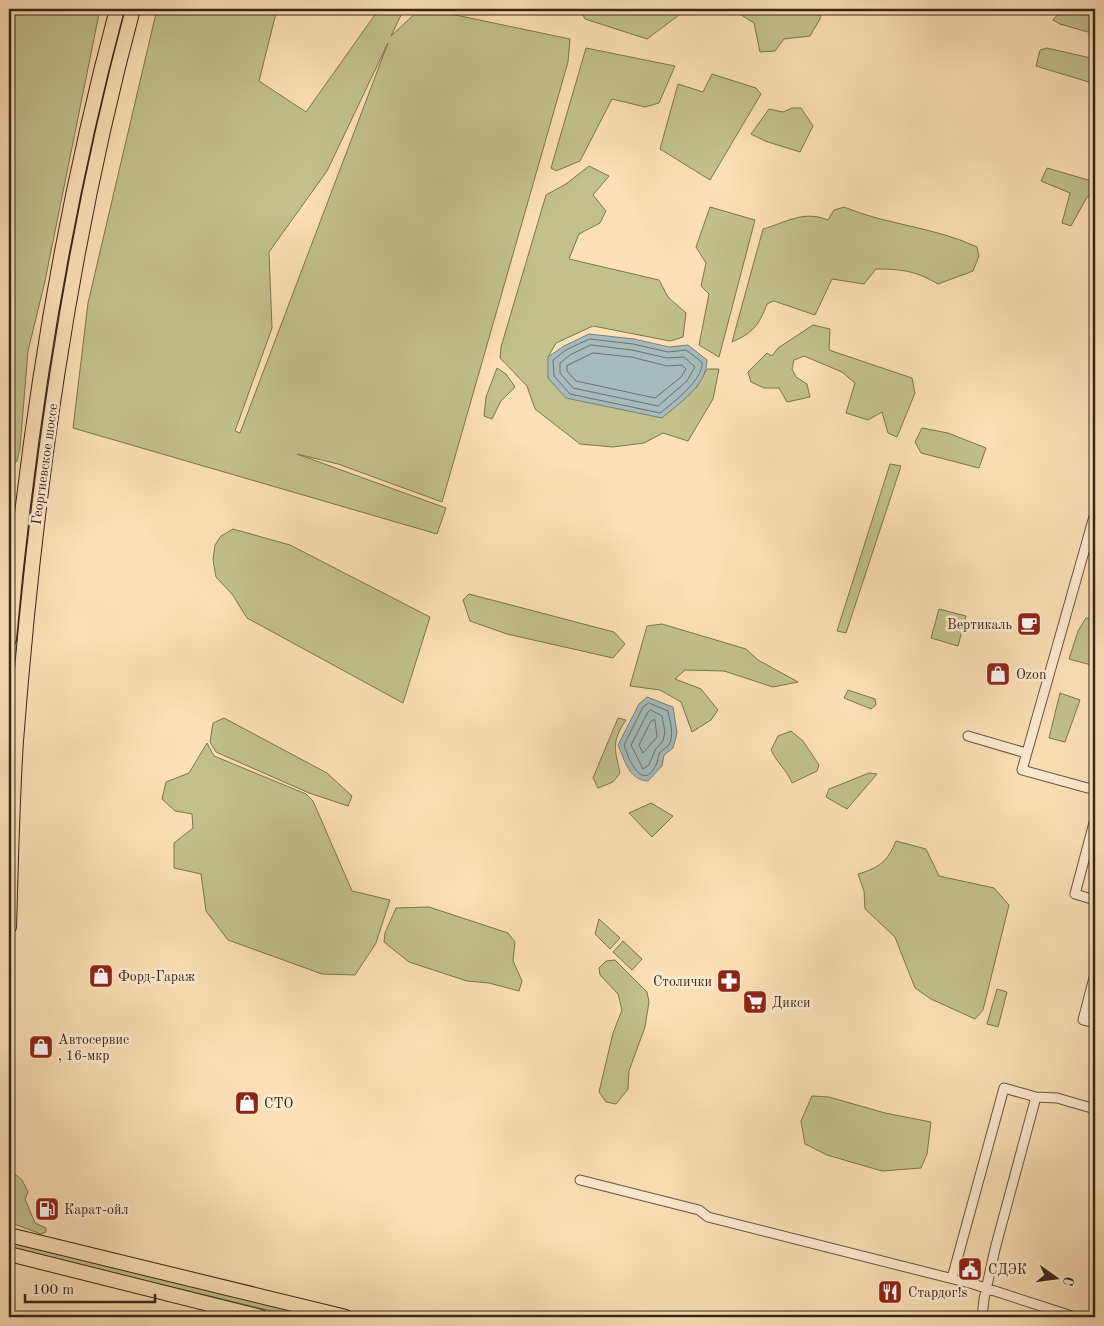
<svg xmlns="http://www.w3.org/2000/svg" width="1104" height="1326" viewBox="0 0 1104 1326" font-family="'Old Standard TT',serif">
  <rect width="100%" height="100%" fill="#fde0b7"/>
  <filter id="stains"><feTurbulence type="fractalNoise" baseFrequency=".004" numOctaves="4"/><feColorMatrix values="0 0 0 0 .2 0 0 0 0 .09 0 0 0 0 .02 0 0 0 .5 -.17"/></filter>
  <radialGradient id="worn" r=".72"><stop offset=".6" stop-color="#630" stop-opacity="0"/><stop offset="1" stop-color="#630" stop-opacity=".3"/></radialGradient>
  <path fill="#c2c18c" stroke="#7e7452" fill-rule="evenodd" d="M9,9H100L45,281L28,351L20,448L17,461L9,469Z
    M157,9H277L259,81L306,112L379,9H404L391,36L420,9H427L570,39L568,62L442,502L338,464L297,454L446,508L437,534L73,428L88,303ZM388,43L240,433L235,431L272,328L269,252L327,171Z
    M580,9H687L647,39L585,19Z
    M727,9H821L820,19L810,36L784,39L775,51L760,52L754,23L735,11H728Z
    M1062,9H1085L1095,12V34L1060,24L1053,20Z
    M122,17L125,18L39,461L21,609L9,795C9,535 58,269 122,17Z
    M586,48L675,66L659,103L645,107L612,99L580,161L556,171L551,168Z
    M1047,48L1095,59V84L1036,66L1040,50Z
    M712,74L756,88L761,94L710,180L660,149L678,84L703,92Z
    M792,108H801L813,126L800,152L765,141L751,134L769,109L783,112Z
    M589,166L609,176L593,195L606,211L600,223L579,234L569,259L659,280L668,297L686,313L683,337L670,341L593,326L556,343L548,357L696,388L707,369H719L713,399L688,441L663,433L644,443L613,447L580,444L535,409L527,386L500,358L501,347L546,195L566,184Z
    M1047,168L1095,182V196L1087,197L1071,226L1062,223L1070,193L1041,181Z
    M710,207L755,220L719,357L699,345L709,294L701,286L706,263L696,247Z
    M844,207C887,225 935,227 977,247L979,256L973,271L938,284C916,271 902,269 876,269L864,284L832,279L815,315L774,301L767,304C759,325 753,333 732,342L763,229C787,222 803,210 828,220L834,210Z
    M813,325L830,329L829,350L912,378L915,393L897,437L888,433L882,412L868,420L846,413L855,383L842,372L804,356L794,360L792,369L796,377L807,384L810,397L787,402L779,388H764L751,382L748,372L767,353L772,356L778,348Z
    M497,368L506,374L515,387L501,401L492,419L484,416L486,397Z
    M922,428L948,433L986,448L979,468L921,453L915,442Z
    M890,464L901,466L846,633L837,631Z
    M233,529L290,545L430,617L403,703L247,618L232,594L216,577L213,560L215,545L221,536Z
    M469,594L614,632L625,644L613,658L507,634L470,621L463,600Z
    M939,609L966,616L958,646L931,638Z
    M1086,618L1095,619V666L1069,659L1078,631Z
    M662,624L746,649L758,660L798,682L773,687L724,671L685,670L675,679L701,689L718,710L711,720L692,732L681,702L660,690L630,686L647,626Z
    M848,690L875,699L876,705L871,709L844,698Z
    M1060,693L1080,700L1065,742L1049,738Z
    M224,718L327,773L352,796L348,806L309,793L216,752L210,742L213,723Z
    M618,718L626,720C611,742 615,749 620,773L613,782L598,788L593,778Z
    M791,731L803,741L819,765L817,771L792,783C787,770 777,763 771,750L778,736Z
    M207,743L214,756L306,794L313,801L352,891L390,900L376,943L355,975L322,974L228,940L206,911L201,874L174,868V843L193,828L192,814L175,811L162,799L166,782L189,773Z
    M869,773L877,774L847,809L826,797L829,789Z
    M651,803L673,816L652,837L629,813Z
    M896,841L926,849L939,876L994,888L1009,905L983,1010L975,1019L931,999L915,988L895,937L865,909L864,891L858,874C879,868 888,861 896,841Z
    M429,907L508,933L515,942L513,961L522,981L519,991L489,983L467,981L409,962L384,942L385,933L396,908Z
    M599,919L620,938L610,949L595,934Z
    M623,941L642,959L632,970L613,952Z
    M615,960L647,992L649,1002L645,1027L629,1071L628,1089L616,1104L606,1102L599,1092L613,1033L622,1010L618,994L600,975L599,968L606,961Z
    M997,989L1007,992L998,1027L987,1024Z
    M812,1096L829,1097L885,1113L931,1122L927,1154L921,1168L882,1171L827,1155L805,1144L801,1121Z
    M16,1175L22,1180L28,1192L25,1199L35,1223L46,1228V1232L41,1234L9,1222V1178Z
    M9,1242L321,1317H297L9,1248Z"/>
  <path fill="#a5babb" stroke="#7a7f7a" d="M589,334L634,339L669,347L688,345L707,360C707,386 679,403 662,418L566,398L548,378V357L564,346Z
    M647,697L673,707L677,733L673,748L664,755L662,766L648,781C629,780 625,761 618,745L639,704Z"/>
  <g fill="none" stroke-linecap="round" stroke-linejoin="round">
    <path stroke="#6f706a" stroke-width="1" d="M590,339L633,344L668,352L686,350L702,362C704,379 673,403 660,413L570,394L554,376L553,360L566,350Z
      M591,345L632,350L667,358L684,357L695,367L687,381L658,406L573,388L560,373V363L570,355Z
      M593,353L631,357L667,366L682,365L686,369L681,377L655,398L576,381L567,371V366Z
      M649,703L668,711C670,721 675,737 668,746C665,749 661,750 659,754C658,757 658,762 656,765C642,793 628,758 624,745L643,707Z
      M651,710L662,716L665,732L663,741L655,750L649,765L643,769L631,745L648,712Z
      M655,720L657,737L643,753L639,745L651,721Z"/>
    <defs>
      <path id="minor" d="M1095,513L1022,770L1095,790
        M968,736L1026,753
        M1095,819L1075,894L1095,900
        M1095,974L1083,1020L1095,1023
        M580,1180L699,1210L708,1217L973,1284L1075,1317
        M952,1278L1004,1088L1036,1097L1057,1098L1095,1109
        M982,1317L984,1299L995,1249L1036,1097"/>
      <path id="primary" d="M9,639C28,427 62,214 117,9
        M9,927C11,865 12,802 16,741C35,494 69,248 133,9
        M9,1235L346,1317
        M9,1254L261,1317"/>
    </defs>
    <use href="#minor" stroke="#6a5440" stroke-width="11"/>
    <use href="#primary" stroke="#392618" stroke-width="16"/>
    <use href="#minor" stroke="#feebd0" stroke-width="9"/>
    <use href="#primary" stroke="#fde0b7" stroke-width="14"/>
  </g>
  <defs>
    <symbol id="cafe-square" viewBox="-11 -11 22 22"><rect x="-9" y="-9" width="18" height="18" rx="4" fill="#8f2418" stroke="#feebd0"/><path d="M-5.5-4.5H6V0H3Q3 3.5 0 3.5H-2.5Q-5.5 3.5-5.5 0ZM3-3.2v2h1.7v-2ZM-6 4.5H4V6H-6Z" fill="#fff"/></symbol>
    <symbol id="shop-square" viewBox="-11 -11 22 22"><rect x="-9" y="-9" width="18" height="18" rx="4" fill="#8f2418" stroke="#feebd0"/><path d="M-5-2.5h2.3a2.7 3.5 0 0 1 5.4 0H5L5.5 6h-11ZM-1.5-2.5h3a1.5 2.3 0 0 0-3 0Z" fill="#fff"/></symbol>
    <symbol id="pharmacy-square" viewBox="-11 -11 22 22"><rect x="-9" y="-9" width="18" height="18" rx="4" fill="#8f2418" stroke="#feebd0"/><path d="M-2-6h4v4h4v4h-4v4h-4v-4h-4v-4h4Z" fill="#fff"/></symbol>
    <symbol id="supermarket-square" viewBox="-11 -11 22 22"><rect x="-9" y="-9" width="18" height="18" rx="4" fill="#8f2418" stroke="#feebd0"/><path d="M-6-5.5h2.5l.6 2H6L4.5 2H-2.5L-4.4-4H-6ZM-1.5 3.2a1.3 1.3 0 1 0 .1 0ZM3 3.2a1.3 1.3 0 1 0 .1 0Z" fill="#fff"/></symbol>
    <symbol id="fuel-square" viewBox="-11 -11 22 22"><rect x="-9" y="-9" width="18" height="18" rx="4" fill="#8f2418" stroke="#feebd0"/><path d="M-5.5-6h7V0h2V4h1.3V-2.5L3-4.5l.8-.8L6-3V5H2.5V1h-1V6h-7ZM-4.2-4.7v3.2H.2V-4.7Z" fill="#fff"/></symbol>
    <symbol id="civic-square" viewBox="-11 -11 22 22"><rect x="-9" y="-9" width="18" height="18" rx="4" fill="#8f2418" stroke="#feebd0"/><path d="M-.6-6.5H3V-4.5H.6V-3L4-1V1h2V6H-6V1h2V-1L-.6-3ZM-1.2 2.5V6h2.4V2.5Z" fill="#fff"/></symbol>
    <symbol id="restaurant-square" viewBox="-11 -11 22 22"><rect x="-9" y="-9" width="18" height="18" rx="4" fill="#8f2418" stroke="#feebd0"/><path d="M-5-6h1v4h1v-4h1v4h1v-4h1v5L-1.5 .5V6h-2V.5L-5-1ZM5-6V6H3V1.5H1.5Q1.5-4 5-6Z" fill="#fff"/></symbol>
  </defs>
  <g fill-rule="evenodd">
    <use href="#cafe-square" x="1015" y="610" width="28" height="28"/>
    <use href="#shop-square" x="984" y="660" width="28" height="28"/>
    <use href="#shop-square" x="87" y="962" width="28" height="28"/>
    <use href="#pharmacy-square" x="715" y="967" width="28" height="28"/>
    <use href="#supermarket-square" x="741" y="988" width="28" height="28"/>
    <use href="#shop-square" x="27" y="1033" width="28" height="28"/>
    <use href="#shop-square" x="233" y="1089" width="28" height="28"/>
    <use href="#fuel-square" x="33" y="1195" width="28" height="28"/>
    <use href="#civic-square" x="956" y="1255" width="28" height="28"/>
    <use href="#restaurant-square" x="876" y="1278" width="28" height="28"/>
  </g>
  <g text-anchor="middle" stroke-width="5" stroke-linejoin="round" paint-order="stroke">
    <g font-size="14" fill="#392618" stroke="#feebd0">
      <text transform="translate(44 464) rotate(-82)" y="5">Георгиевское шоссе</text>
    </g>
    <g font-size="14" fill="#392618" stroke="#feebd0" text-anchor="start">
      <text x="1012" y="629" text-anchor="end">Вертикаль</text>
      <text x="1016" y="679">Ozon</text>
      <text x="118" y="981">Форд-Гараж</text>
      <text x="712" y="986" text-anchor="end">Столички</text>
      <text x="772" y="1007">Дикси</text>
      <text x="58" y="1044">Автосервис<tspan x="58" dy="16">, 16-мкр</tspan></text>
      <text x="264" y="1108">СТО</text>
      <text x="64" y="1214">Карат-ойл</text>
      <text x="988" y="1274">СДЭК</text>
      <text x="908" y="1297">Стардог!s</text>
    </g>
  </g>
  <rect width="1104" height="1326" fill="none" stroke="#fde0b7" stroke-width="30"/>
  <rect x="10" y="10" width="1084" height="1306" fill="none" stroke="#392618" stroke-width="2.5"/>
  <rect x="15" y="15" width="1074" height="1296" fill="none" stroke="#392618"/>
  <g transform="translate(1056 1278) rotate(104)" stroke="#feebd0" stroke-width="4" paint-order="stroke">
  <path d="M0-4L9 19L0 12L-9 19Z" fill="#392618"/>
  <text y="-8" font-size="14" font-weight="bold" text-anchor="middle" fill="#392618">С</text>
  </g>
  <path d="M25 1294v8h130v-8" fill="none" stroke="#392618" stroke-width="2.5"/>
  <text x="32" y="1294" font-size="15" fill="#392618" stroke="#feebd0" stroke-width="4" paint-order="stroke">100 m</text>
  <rect width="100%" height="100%" filter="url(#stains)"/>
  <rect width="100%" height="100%" fill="url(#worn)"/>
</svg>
